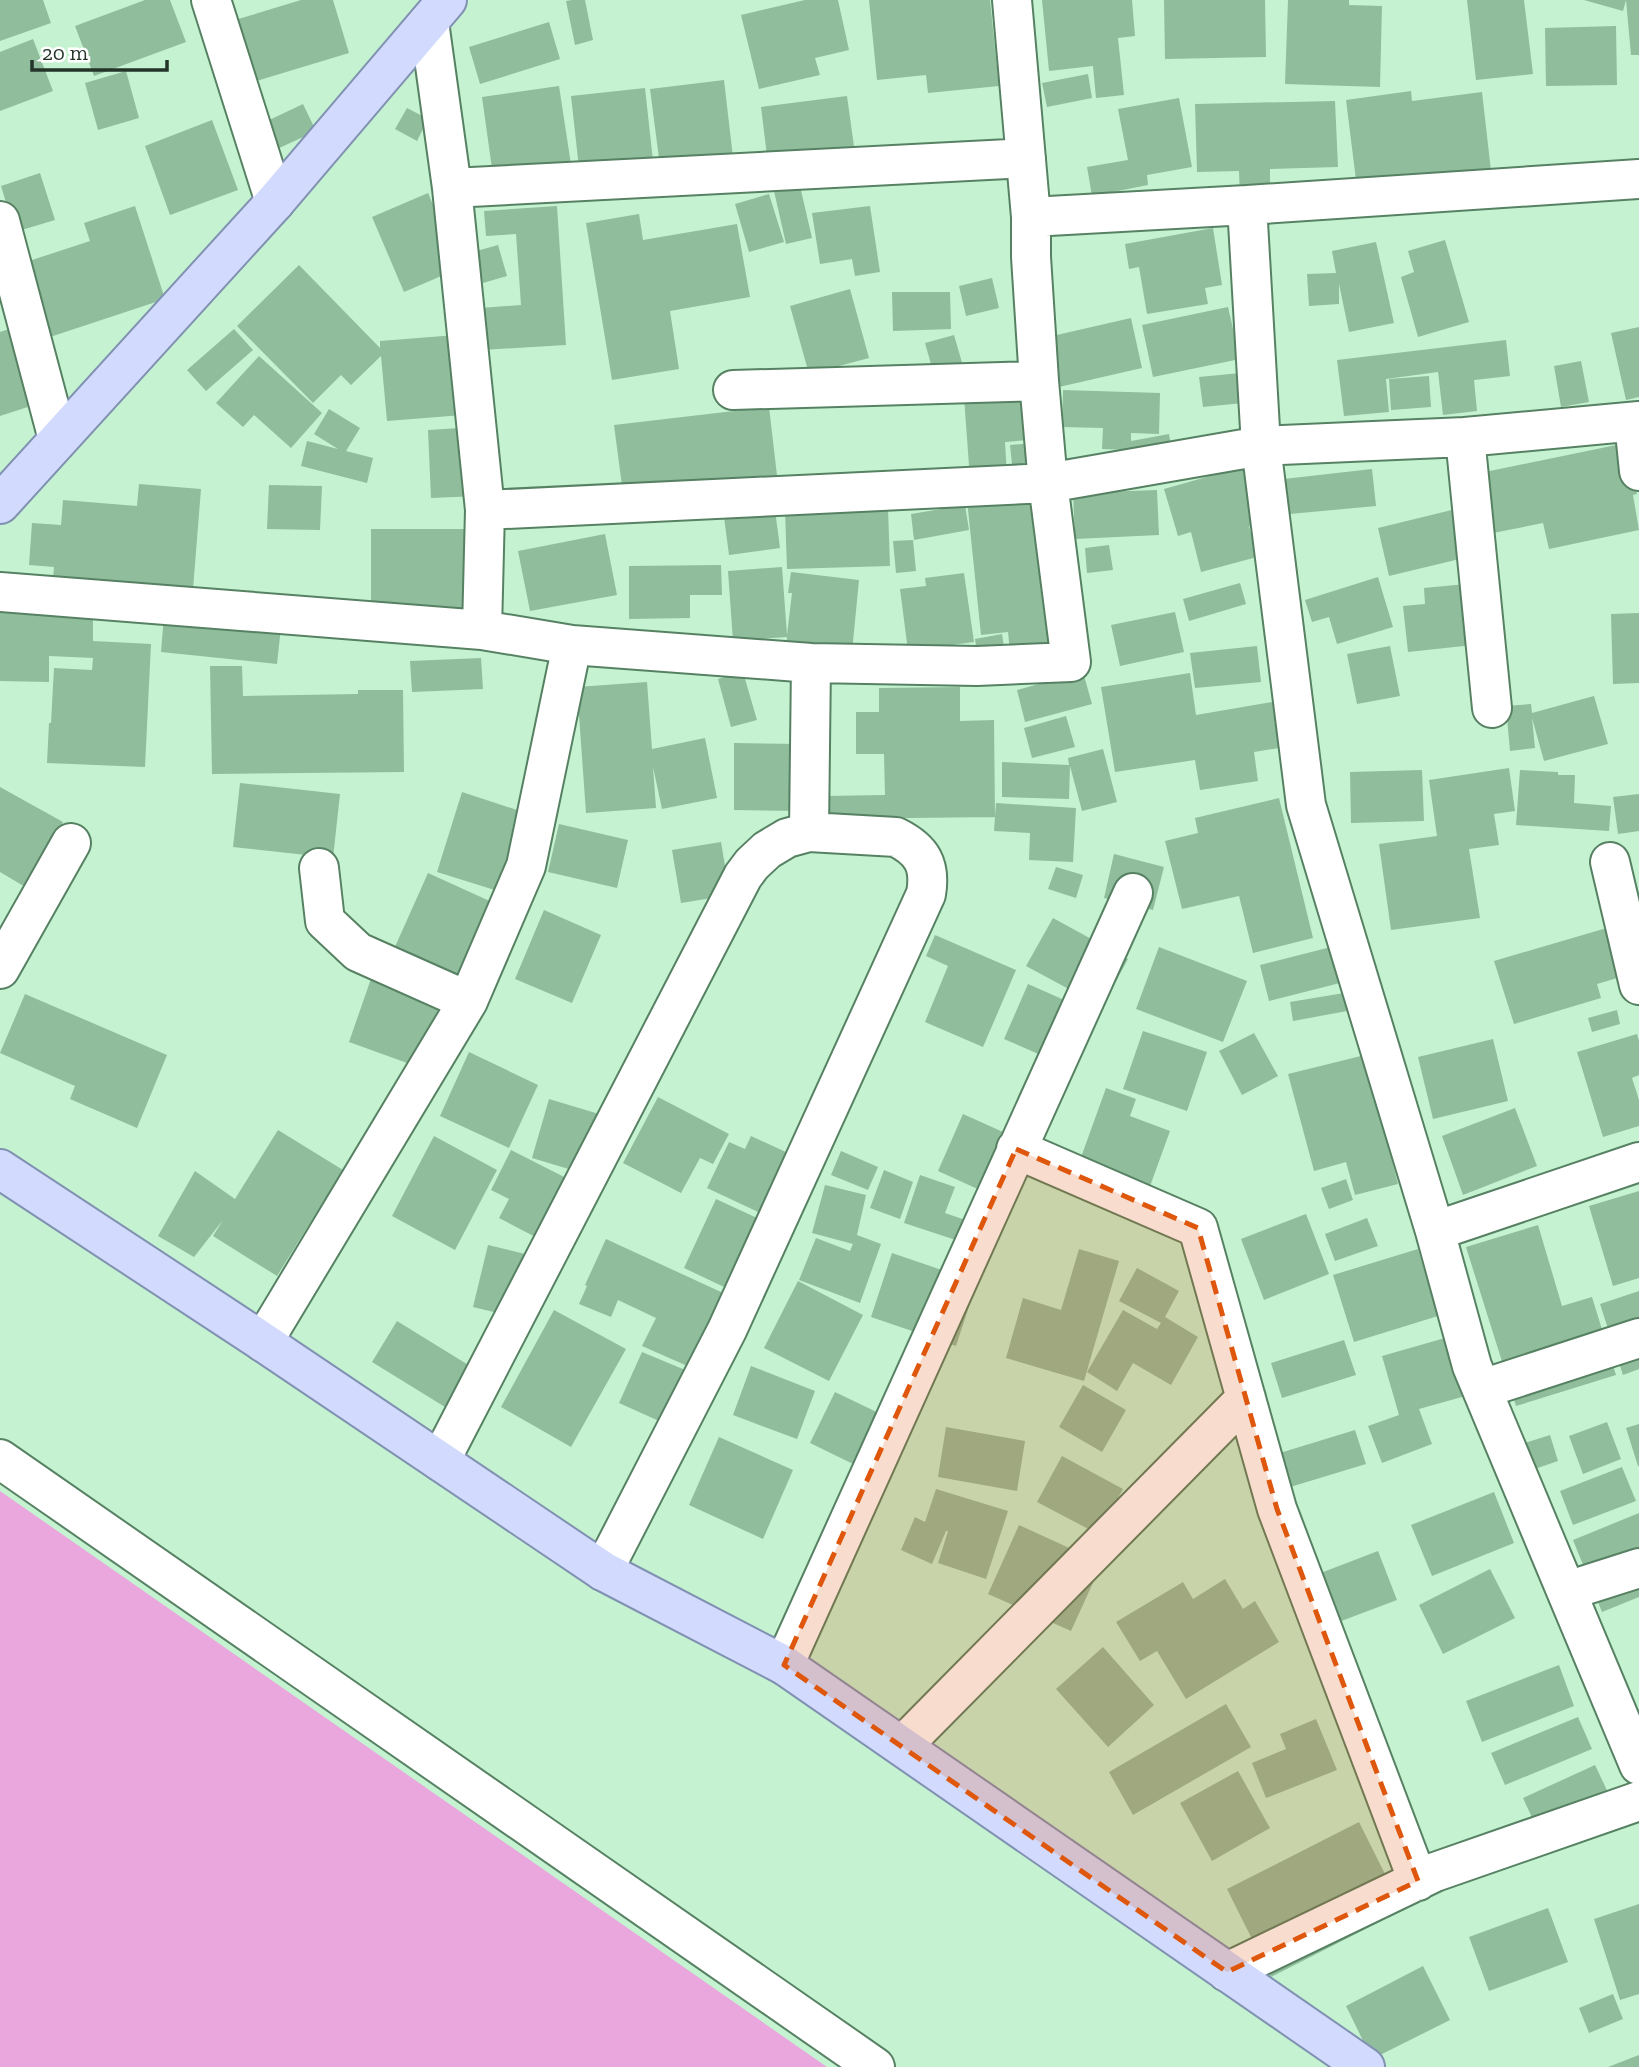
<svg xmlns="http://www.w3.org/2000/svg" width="1639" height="2067" viewBox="0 0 1639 2067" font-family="'Zilla Slab',serif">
  <rect width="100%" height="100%" fill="#c5f3d1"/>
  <path fill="#e9a7dd" d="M0,1491L827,2067H0Z"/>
  <path fill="#90bd9c" d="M0,0H43L51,23L0,41Z
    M145,0H170L186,42L94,76L75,26Z
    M301,0H333L349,53L253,82L235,20Z
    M572,0H585L593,40L575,45L566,1Z
    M805,0H838L849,50L815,58L820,75L759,89L741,15Z
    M869,0H990L999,86L928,93L926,75L877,80Z
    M1042,0H1132L1135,36L1118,38L1124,95L1096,98L1093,66L1049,71Z
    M1164,0H1265L1266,57L1165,59Z
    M1288,0H1349V5L1382,6L1380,87L1285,84Z
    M1467,0H1524L1533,74L1476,80Z
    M1584,0H1626L1623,11Z
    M1626,0H1639V55H1631Z
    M549,22L560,59L480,84L469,47Z
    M1616,26L1617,85L1546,86L1545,28Z
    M33,39L53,91L0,111V52Z
    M126,71L139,118L98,130L85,83Z
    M1088,74L1092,98L1047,107L1042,83Z
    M724,80L734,166L661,174L650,89Z
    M559,86L572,171L494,183L482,97Z
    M645,88L654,170L580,177L571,96Z
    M1411,91L1412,101L1482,92L1491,171L1357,188L1346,100Z
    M847,96L857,168L770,180L761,107Z
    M1179,98L1192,167L1147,175L1148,185L1092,196L1087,167L1128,160L1118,109Z
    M1335,101L1338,167L1270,169V198L1240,199L1239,171L1197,172L1195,104Z
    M303,104L316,131L275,150L263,123Z
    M407,108L428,119L417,141L395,129Z
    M212,120L238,190L170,215L145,146Z
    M40,173L55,220L15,232L1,186Z
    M800,186L812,238L786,244L774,191Z
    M428,193L460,268L404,292L372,217Z
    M769,194L784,242L749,252L735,204Z
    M135,206L165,299L50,337L26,262L90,241L84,223Z
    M557,206L566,345L482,350L480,308L521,305L516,234L486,236L484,211Z
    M870,206L880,272L855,276L852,259L820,264L812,213Z
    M639,214L643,240L737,224L750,297L670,311L679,369L612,380L586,223Z
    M1213,228L1222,285L1205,288L1208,304L1147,314L1139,267L1129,269L1125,244Z
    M1445,240L1469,322L1418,337L1401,277L1414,272L1408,251Z
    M1376,242L1394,323L1349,332L1339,284V304L1309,306L1307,274L1336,273L1332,251Z
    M498,245L507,276L483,283L473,252Z
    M299,265L380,348V341L456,335L463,415L387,421L381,356L351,385L341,375L313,403L237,326Z
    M992,278L999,308L966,316L959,286Z
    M850,289L869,358L809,374L790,306Z
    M892,292H950L951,329L893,331Z
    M1228,307L1240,359L1153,377L1142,325Z
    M1131,318L1142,368L1059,387L1048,337Z
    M1639,327V397L1626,400L1611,333Z
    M9,329L34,405L0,416V332Z
    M234,329L253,350L206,391L187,370Z
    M954,335L965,373L936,382L925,343Z
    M1506,340L1510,376L1474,380L1477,411L1443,415L1438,372L1386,379L1389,412L1344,416L1337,360Z
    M259,356L322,413L291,448L254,415L243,427L216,403Z
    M1581,361L1589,402L1561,407L1554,366Z
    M1240,373L1243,403L1203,407L1199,377Z
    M1429,376L1431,407L1391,410L1389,379Z
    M1063,390L1160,393L1159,434L1131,433V441L1169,434L1173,458L1128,450L1102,449L1103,428L1062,427Z
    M1037,391L1041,439L1005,442L1007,476L970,479L964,397Z
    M769,407L778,484L624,501L614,425Z
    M329,409L360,428L346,451L373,458L367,483L301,466L307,441L338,449L314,434Z
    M476,427L479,496L431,498L428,430Z
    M1033,443L1036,471L1013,474L1010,445Z
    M1626,443L1637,494L1633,495L1639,530L1549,549L1543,523L1493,533L1480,473Z
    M1249,465L1265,521L1249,526L1257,557L1201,572L1191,532L1178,536L1164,489Z
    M1372,469L1376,506L1279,515L1275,480Z
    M139,484L201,489L192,602L52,590L54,567L29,565L32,523L61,525L63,500L137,506Z
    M269,485L322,486L320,530L267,529Z
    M1157,490L1159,535L1075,539L1073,493Z
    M1048,492L1064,656L1011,662L1008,632L981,635L967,500Z
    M965,505L969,530L914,540L911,514Z
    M888,508L890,566L787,569L785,510Z
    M1460,508L1472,556L1389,576L1378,528Z
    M775,510L780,548L729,555L724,517Z
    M371,529H469L472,608L371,609Z
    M605,534L617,595L530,611L518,551Z
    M913,540L916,571L896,573L893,541Z
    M1109,545L1113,570L1087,573L1085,548Z
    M721,565L722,595H690V618L629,619V566Z
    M782,567L787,635L792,593H788L791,572L859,580L852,652L786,645L787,637L733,641L728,571Z
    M964,573L974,642L908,651L900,589L926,586L925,578Z
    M1378,577L1393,627L1337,644L1329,617L1312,622L1305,600Z
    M1240,583L1246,604L1189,621L1183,599Z
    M1466,584L1473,645L1408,652L1403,606L1425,604L1424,588Z
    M0,610L93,611V641L151,644L145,767L47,763L49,723H51L54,668L92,670L93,658L49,656V682L0,681Z
    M1175,612L1184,652L1120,666L1111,625Z
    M1639,613V683L1613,684L1611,614Z
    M164,615L281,627L277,664L161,652Z
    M1002,634L1006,660L979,665L975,639Z
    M1257,646L1261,682L1195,688L1190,653Z
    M1390,646L1400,696L1357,704L1347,654Z
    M481,658L483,689L412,692L410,661Z
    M210,666H242L243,696L358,694V690H403L404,772L212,774Z
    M743,672L757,720L731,727L718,679Z
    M1083,672L1092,704L1025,722L1017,690Z
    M1190,673L1196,715L1284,700L1291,746L1254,752L1258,781L1200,790L1195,760L1115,772L1101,687Z
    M647,682L652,749L705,738L717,798L662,809L653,767L656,808L586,813L577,687Z
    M960,687V721L994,720L995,817L826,819V796L885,795L884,754H856V712H879V688Z
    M1594,696L1608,744L1544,761L1532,718L1535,748L1510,751L1506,706L1531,704L1532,713Z
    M1066,716L1075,747L1032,758L1024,728Z
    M734,743L801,744V811L734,810Z
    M1103,749L1117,802L1082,811L1070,766L1069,799L1002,797V762L1069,765L1068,758Z
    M1509,768L1515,811L1494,814L1499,845L1469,849L1480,918L1391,930L1379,844L1437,836L1429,780Z
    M1422,770L1424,821L1351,823L1350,772Z
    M1520,770L1558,772V775H1575L1574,803L1611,806L1609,831L1516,825Z
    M240,783L340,794L333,858L233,847Z
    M0,787L63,822L27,888L0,872Z
    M462,792L526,813L501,892L437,872Z
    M1639,794V831L1618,834L1613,797Z
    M1279,798L1313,938L1253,953L1239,896L1182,909L1165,841L1198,833L1195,818Z
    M996,803L1076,808L1073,862L1029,860L1030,833L994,831Z
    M559,824L628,840L617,888L548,872Z
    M721,842L730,895L681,903L672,850Z
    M1114,854L1164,867L1153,910L1104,898Z
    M1056,867L1083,875L1076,898L1048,889Z
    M428,873L505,908L471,984L394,949Z
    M544,910L601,935L572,1003L515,979Z
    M1053,918L1128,959L1102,1007L1026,966Z
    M1610,927L1624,976L1597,984L1601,998L1514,1024L1494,961Z
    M935,935L1016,970L983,1047L925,1022L948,966L926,956Z
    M1159,947L1247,981L1223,1042L1136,1009Z
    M1331,947L1340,983L1269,1001L1260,965Z
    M373,973L446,999L421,1068L349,1042Z
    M1028,984L1096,1014L1073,1069L1004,1039Z
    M1344,993L1347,1011L1293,1021L1290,1002Z
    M25,994L167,1055L137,1128L70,1099L75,1086L0,1053Z
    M1617,1010L1620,1024L1592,1032L1588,1018Z
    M1143,1031L1207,1052L1187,1111L1123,1089Z
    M1254,1033L1278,1076L1242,1095L1219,1051Z
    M1637,1034L1639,1041V1075L1632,1078L1639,1100V1126L1603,1137L1577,1052Z
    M1493,1039L1508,1101L1433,1119L1418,1057Z
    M469,1052L538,1085L509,1148L440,1116Z
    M1365,1055L1398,1184L1355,1195L1346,1162L1314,1171L1288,1074Z
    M1106,1088L1136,1099L1130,1116L1170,1131L1145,1200L1075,1174Z
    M658,1097L729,1134L713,1164L700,1158L681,1193L623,1163Z
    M549,1099L599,1114L582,1173L532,1158Z
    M1515,1108L1537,1166L1463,1195L1442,1136Z
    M963,1114L1030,1144L1004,1201L938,1171Z
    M278,1130L343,1170L277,1276L213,1236L223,1220L194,1257L158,1236L195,1171L235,1199Z
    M434,1136L497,1170L455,1250L392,1216Z
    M751,1136L801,1159L773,1219L707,1188L729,1142L745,1149Z
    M511,1150L574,1182L545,1242L499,1218L509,1199L491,1190Z
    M841,1151L878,1167L868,1190L831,1175Z
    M884,1170L913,1182L900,1219L870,1208Z
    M920,1175L955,1187L945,1213L980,1225L974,1246L904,1223Z
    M1346,1179L1353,1200L1329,1209L1321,1188Z
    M825,1185L866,1195L857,1235L881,1244L860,1303L799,1280L816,1238L850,1251L853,1244L812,1233Z
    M1639,1191V1278L1613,1286L1589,1206Z
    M716,1199L772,1225L741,1295L684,1268Z
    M1306,1214L1329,1274L1264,1300L1241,1239Z
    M1367,1218L1378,1246L1335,1261L1325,1234Z
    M1538,1225L1562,1306L1592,1297L1616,1375L1516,1406L1466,1247Z
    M606,1239L734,1298L701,1372L642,1346L656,1318L618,1300L611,1317L579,1304L587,1286L585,1285Z
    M488,1245L525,1254L510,1316L473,1307Z
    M1079,1249L1119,1261L1084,1381L1006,1358L1023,1298L1061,1310Z
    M1418,1249L1438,1316L1354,1342L1333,1275Z
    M892,1253L977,1282L956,1346L871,1317Z
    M1137,1268L1179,1291L1165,1317L1198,1337L1171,1385L1133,1363L1117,1391L1087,1372L1123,1310L1157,1329L1161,1323L1119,1301Z
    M798,1281L863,1315L829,1381L764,1348Z
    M1639,1291V1369L1623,1375L1600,1304Z
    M554,1310L626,1349L571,1447L501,1407Z
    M397,1321L470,1366L445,1407L372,1362Z
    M1452,1336L1469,1395L1419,1409L1432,1444L1382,1463L1368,1426L1399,1415L1382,1356Z
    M1344,1340L1356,1375L1282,1398L1271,1363Z
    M642,1352L690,1372L668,1425L619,1403Z
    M751,1366L815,1391L797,1439L733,1415Z
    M1083,1385L1126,1410L1102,1452L1059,1427Z
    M835,1392L912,1429L888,1481L810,1443Z
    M1607,1422L1621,1459L1583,1474L1569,1436Z
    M1639,1424V1466H1638L1626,1428Z
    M946,1427L1025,1441L1017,1491L938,1477Z
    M1355,1430L1366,1464L1277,1491L1267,1457Z
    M1550,1435L1558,1461L1526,1472L1518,1445Z
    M719,1437L793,1470L763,1539L689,1505Z
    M1062,1456L1123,1489L1098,1534L1037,1502Z
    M1622,1467L1636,1501L1573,1525L1560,1491Z
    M936,1489L1008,1511L986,1579L938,1563L948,1531H946L932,1564L901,1550L915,1517L925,1522Z
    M1494,1492L1514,1543L1432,1576L1411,1525Z
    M1639,1513V1597L1602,1612L1573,1540Z
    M1019,1525L1102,1563L1071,1631L988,1594Z
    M1378,1551L1397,1600L1336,1623L1318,1574Z
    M1490,1569L1515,1618L1443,1654L1419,1605Z
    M1225,1579L1243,1609L1255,1601L1279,1642L1186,1699L1157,1651L1140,1661L1116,1622L1183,1582L1193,1599Z
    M1103,1647L1154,1705L1108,1747L1056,1689Z
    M1559,1665L1574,1706L1482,1742L1466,1701Z
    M1226,1704L1251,1747L1133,1815L1109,1772Z
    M1578,1717L1592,1749L1505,1785L1491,1753Z
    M1316,1719L1337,1770L1266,1798L1252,1763L1286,1749L1280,1734Z
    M1595,1765L1613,1803L1541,1837L1523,1798Z
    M1238,1771L1270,1828L1212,1861L1180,1803Z
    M1359,1822L1403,1910L1271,1977L1227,1889Z
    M1639,1904V1994L1620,2000L1594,1919Z
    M1548,1908L1568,1962L1489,1991L1469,1937Z
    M1423,1966L1450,2020L1372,2059L1346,2006Z
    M1613,1994L1623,2019L1589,2033L1579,2008Z
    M1639,2055V2067H1608Z"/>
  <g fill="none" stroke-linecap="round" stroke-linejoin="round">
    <defs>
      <path id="minor" d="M211,0L275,202
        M429,22L452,188L485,510L482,630
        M452,188L1026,158
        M1247,205L1261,446L1306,805L1435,1231L1472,1366L1639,1765
        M1031,217L1247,205L1639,179
        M0,221L58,439
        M733,390L1039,381
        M1634,422L1639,471
        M1465,437L1492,708
        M485,510L1048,483L1261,446L1465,437L1639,421
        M0,592L482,630L572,645L811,663L977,666L1071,662L1048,483L1039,381L1031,257V217L1012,0
        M809,832L811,663
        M1610,862L1639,985
        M319,868L325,921L358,952L468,1001
        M0,969L71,843
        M1016,1149L1198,1228L1277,1509L1418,1881
        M1435,1231L1639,1162
        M263,1342L468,1001L526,866L572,645
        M1482,1389L1639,1338
        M0,1459L875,2067
        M440,1461L743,876L752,864L767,850L787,838L809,832L896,837C922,850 931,865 926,894L727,1330L603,1571
        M1567,1591L1639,1568
        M784,1665L1133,893
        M902,1746L1246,1398
        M1227,1972L1435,1872L1639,1801"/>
      <path id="major" d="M0,504L275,202L447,0
        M0,1169L263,1342L603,1571L784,1665L1365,2067"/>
    </defs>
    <use href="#minor" stroke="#578163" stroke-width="42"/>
    <use href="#major" stroke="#8191b1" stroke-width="42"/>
    <use href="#minor" stroke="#fff" stroke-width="38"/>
    <use href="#major" stroke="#d2dbfd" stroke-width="38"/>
  </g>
  <path fill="#de570d" fill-opacity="0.2" stroke="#de570d" stroke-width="5" stroke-dasharray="14 9" stroke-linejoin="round" d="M1016,1149L1198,1228L1277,1509L1418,1881L1227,1972L784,1665Z"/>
  <path d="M32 60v10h135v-10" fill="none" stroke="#233528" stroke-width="3.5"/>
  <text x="42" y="60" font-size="21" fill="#233528" stroke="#ffffff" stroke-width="5" paint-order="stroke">20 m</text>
</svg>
